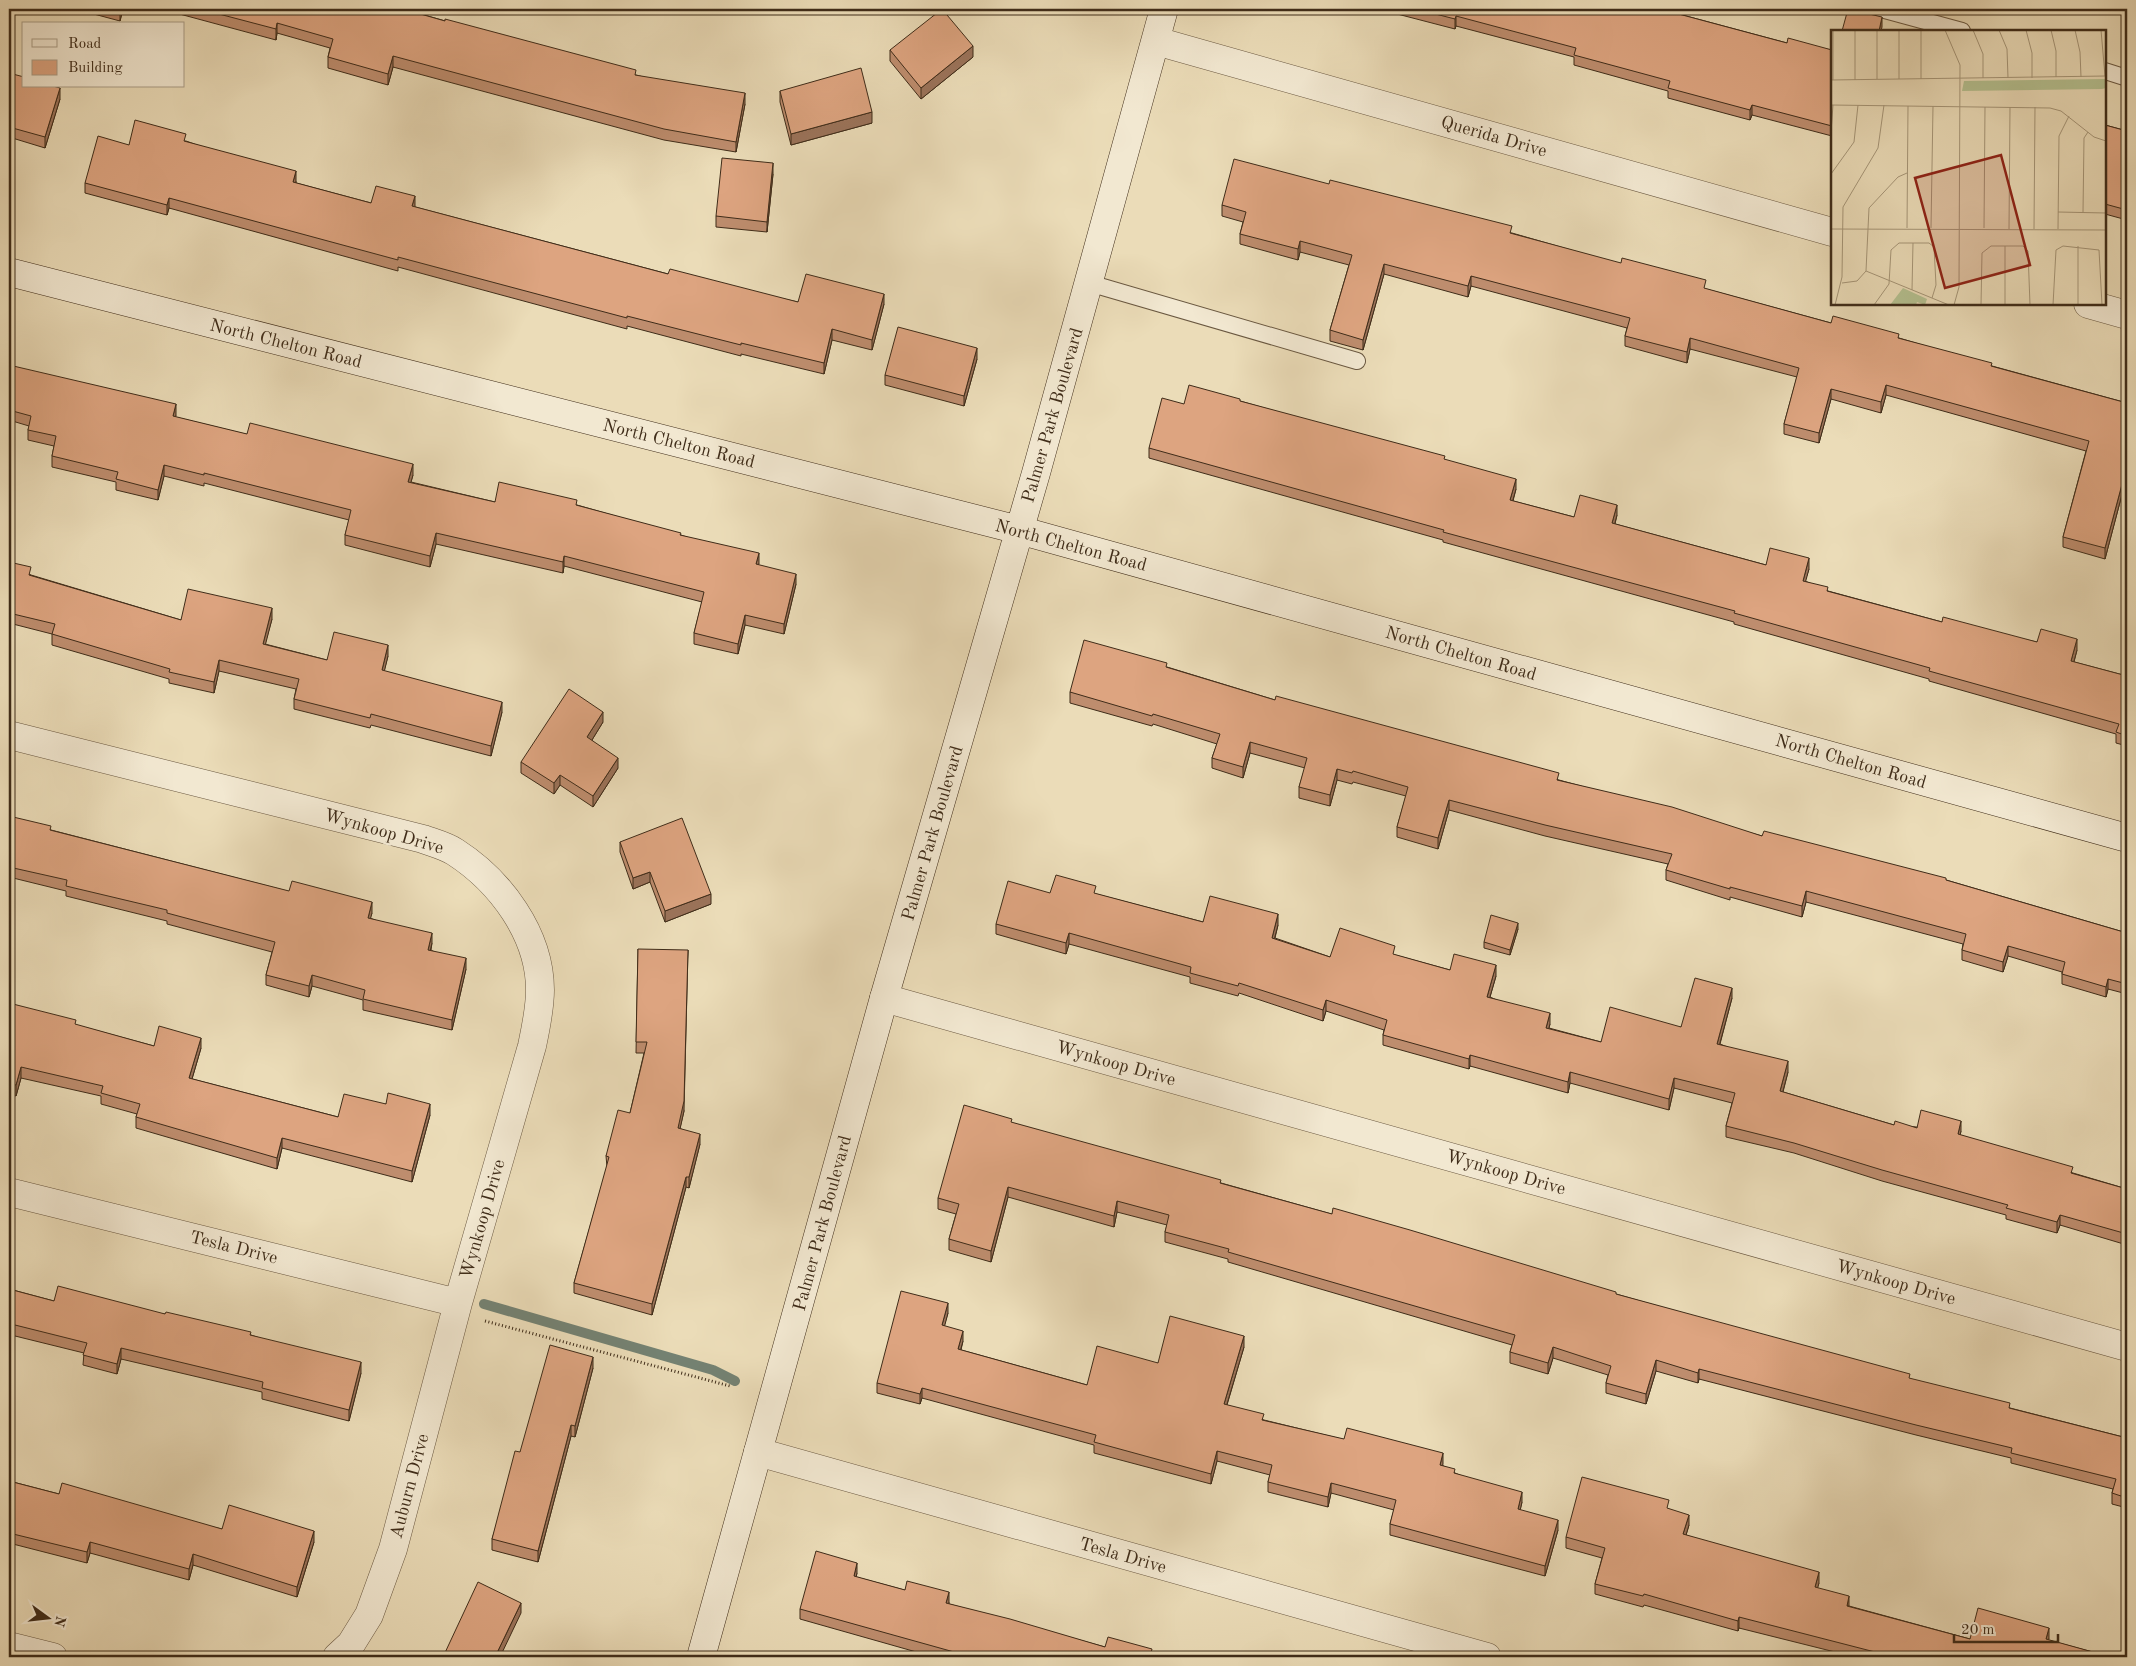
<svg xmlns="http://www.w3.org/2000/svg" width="2136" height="1666" viewBox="0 0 2136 1666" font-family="'Old Standard TT',serif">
  <rect width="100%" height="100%" fill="#ebdcb8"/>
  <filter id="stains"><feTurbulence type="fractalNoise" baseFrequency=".004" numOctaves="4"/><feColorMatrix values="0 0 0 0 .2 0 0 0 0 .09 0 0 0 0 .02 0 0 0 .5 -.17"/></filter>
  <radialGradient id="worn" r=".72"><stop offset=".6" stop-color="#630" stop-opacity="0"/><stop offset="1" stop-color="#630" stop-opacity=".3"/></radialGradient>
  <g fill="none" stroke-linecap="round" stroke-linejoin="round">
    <path stroke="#748273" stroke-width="10" d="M484,1304L713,1370L735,1381"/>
    <defs>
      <path id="service" d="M1881,9L1962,31
        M2105,71L2127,78
        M1089,283L1357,361"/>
      <path id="minor" d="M1156,41L1832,232
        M2088,304L2127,315
        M9,735L423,839C434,843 446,846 455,852C500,881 540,934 540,990C540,1009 536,1027 532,1046L458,1303L393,1549L369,1615L351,1644L337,1657
        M884,998L2127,1347
        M9,1192L458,1303
        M758,1452L1487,1657
        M9,1646L53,1657"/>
      <path id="secondary" d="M9,272L1019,530L2127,838
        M701,1657L884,998L1036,473L1164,9"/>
    </defs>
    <use href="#service" stroke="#6a5841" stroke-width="18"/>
    <use href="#minor" stroke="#6a5841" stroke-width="29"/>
    <use href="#secondary" stroke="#3f2c19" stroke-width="29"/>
    <path stroke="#3f2c19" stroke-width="3" stroke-dasharray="1 2.5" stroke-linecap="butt" d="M485,1321L730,1386"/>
    <use href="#service" stroke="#f2e8d1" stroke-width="16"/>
    <use href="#minor" stroke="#f2e8d1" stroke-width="28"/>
    <use href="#secondary" stroke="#f2e8d1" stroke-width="28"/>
  </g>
  <path fill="#be8d6e" stroke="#3f2c19" d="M75,9H123L120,21Z
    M141,9H157L156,13Z
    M161,9H403L636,75L745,104L736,152L664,140L393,67L388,85L328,68V57L330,48L277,33L276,40Z
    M1378,9H1660L1787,43L1832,50V136L1752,115L1750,120L1668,98V91L1574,65V57L1456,26L1455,29Z
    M890,50L973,57L921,99L890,61Z
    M9,73L60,99L45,148L9,137Z
    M780,91L872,123L791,145L780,102Z
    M2105,125L2127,131V220L2105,214Z
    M186,141L296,181V183L371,203L415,207L668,274L798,302L884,304L872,350L832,340L824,374L741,354V356L627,326V329L398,267V271L169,208L167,215L85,193V183L129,145Z
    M773,174L767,232L716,227V216Z
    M1222,205L1512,233L1706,289L1831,323L1899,338L1992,366L2127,403V484L2125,483L2105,559L2063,547V537L2086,451L1886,395L1881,413L1831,399L1819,443L1784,434V424L1797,377L1690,349L1687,363L1625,346V336L1627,328L1471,286L1468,297L1384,274L1363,350L1330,341V330L1349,265L1300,252L1298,260L1240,244V234L1243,222L1222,216Z
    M977,359L964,406L885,385V375Z
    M9,365L176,415L175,417L413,475L411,482L495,502L577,505L681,535L759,563L758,565L796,584L784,634L745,625L738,654L694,644V633L702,602L564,566L563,573L436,544L430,567L345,545V535L349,520L204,483V486L164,476L158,500L116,490V482L52,467V456L54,446L28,440V430L29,426L9,420Z
    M1240,401L1445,460L1516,489L1513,501L1574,517L1617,515L1615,524L1766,565L1809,569L1805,581L1828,591L1942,622L2037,642L2077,650L2074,662L2127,676V746L2116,743V734L1929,681V679L1734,624V622L1443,542V540L1149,458V448Z
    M9,562L31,575L181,620L272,619L265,644L327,660L388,656L384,671L502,712L491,756L371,725L370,728L294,709V699L296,689L219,671L214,693L169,683V679L52,645V634L9,623Z
    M1167,667L1275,700L1559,780L1762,836L1946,880L2127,933V994L2108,989L2106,997L2062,984V972L2008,956L2003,972L1962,960V950L1963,944L1806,902L1802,917L1730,897V900L1666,880V870L1668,864L1545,836L1449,810L1438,849L1397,837V827L1406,796L1353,782L1352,784L1337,780L1330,806L1299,798V787L1305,768L1250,753L1243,778L1212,768V758L1217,744L1153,724L1152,726L1070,703V692Z
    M603,722L592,740L618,768L593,807L560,785L554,794L521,773V762Z
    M9,816L51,830L372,913L370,918L432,943L431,950L466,969L452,1030L363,1010V1000L312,986L309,997L266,985V975L272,952L167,924V921L66,896V891L9,877Z
    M620,842L711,904L665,922L650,882L633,889L620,852Z
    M1096,894L1203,922L1278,925L1275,938L1330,957L1395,955L1450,970L1496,976L1490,997L1550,1024L1549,1028L1601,1042L1681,1027L1732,998L1720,1044L1788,1072L1783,1092L1894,1125L1961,1131L1960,1135L2073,1173L2127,1189V1245L2060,1225L2057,1233L2006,1219V1215L1882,1181L1794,1153L1726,1137V1126L1732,1103L1674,1088L1669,1110L1570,1083L1568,1093L1470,1066L1469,1069L1383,1045V1035L1384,1030L1326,1011L1323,1021L1239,993L1238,996L1190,983V977L1069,944L1066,954L996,934V924Z
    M1518,929L1510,955L1484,948V942Z
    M638,949L684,1111L680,1128L700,1144L689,1188L686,1187L652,1315L574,1293V1283L607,1167L606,1156L630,1113L644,1053H636Z
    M9,1003L76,1025L154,1046L201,1048L192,1079L338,1117L386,1104L430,1115L412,1182L282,1148L277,1169L136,1128V1117L137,1114L101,1104V1096L21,1078L16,1096L9,1094Z
    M1012,1123L1221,1183L1616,1294L2010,1408L2127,1438V1508L2112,1504V1493L2113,1489L2011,1463V1458L1916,1435L1699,1379L1698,1383L1656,1371L1646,1404L1606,1393V1383L1608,1375L1553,1358L1548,1374L1510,1363V1352L1512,1345L1228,1262V1259L1165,1242V1232L1167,1225L1117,1212L1114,1227L1008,1197L991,1262L949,1250V1239L956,1214L938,1209V1198Z
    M9,1289L54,1301L165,1314L251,1335L361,1373L349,1421L262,1399V1392L121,1359L117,1374L83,1365L84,1353L11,1335L9,1343Z
    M948,1313L944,1326L963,1341L961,1350L1087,1385L1158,1363L1244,1347L1227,1405L1264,1420L1443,1464L1442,1465L1455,1473L1522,1502L1520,1510L1558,1530L1545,1576L1390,1535V1524L1394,1510L1331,1493L1328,1507L1268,1492V1482L1270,1475L1217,1461L1211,1484L1094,1453V1445L922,1398L920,1404L877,1393V1383Z
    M593,1368L575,1437L571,1436L538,1562L492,1550V1539L520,1452Z
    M9,1481L59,1494L222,1529L314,1542L297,1597L193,1565L189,1580L90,1553L87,1563L9,1543Z
    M1669,1509L1689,1525L1686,1535L1819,1583L1817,1588L1849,1606L1970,1639L2049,1638L2048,1640L2111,1657H1855L1739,1628L1738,1631L1644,1605L1643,1607L1595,1594V1584L1602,1558L1566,1548V1537Z
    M2127,1560V1584L2124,1583V1572Z
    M857,1573L856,1577L949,1602V1604L1105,1647L1152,1657H934L800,1619V1609Z"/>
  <path fill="#9b735a" stroke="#3f2c19" d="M120,9H123L120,21Z
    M1456,16V26L1455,29V19Z
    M1882,17V27L1881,31H1879Z
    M277,23V33L276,40V29Z
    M973,46V57L921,99V88Z
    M393,56V67L388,85V74Z
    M60,88V99L45,148V137Z
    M745,93V104L736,152V142Z
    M1752,105V115L1750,120V110Z
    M872,112V123L791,145V134Z
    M773,163V174L767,232V222Z
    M296,171V181L293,193V182Z
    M415,196V207L412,217V206Z
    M169,198V208L167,215V205Z
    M1300,241V252L1298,260V249Z
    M1384,264V274L1363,350V340Z
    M1471,276V286L1468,297V286Z
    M884,294V304L872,350V340Z
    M832,329V340L824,374V363Z
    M1690,338V349L1687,363V352Z
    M977,348V359L964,406V396Z
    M1886,385V395L1881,413V402Z
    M1831,389V399L1819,443V433Z
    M176,404V415L173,427V416Z
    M413,464V475L408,492V482Z
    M164,465V476L158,500V490Z
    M2125,473V483L2105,559V548Z
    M1516,479V489L1510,510V500Z
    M1617,505V515L1612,534V523Z
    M436,533V544L430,567V556Z
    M759,553V563L756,575V564Z
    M564,556V566L563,573V562Z
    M1809,558V569L1803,591V581Z
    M796,574V584L784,634V624Z
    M272,608V619L263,654V644Z
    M745,615V625L738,654V644Z
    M2077,639V650L2071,672V661Z
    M388,645V656L382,681V670Z
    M219,660V671L214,693V682Z
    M502,702V712L491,756V746Z
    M603,712V722L587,748V737Z
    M1250,742V753L1243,778V767Z
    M618,758V768L593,807V796Z
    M1337,769V780L1330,806V795Z
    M560,775V785L554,794V783Z
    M1449,800V810L1438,849V838Z
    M650,872V882L633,889V878Z
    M1806,891V902L1802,917V906Z
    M711,894V904L665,922V911Z
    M372,902V913L368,928V918Z
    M1278,914V925L1272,948V938Z
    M1518,923V929L1510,955V950Z
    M432,933V943L428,960V950Z
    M1069,933V944L1066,954V943Z
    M2008,946V956L2003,972V962Z
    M688,950L684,1111L678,1138V1128Z
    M466,958V969L452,1030V1020Z
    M1496,965V976L1487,1007V997Z
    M312,975V986L309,997V986Z
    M2108,979V989L2106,997V987Z
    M1732,988V998L1717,1054V1044Z
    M1326,1000V1011L1323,1021V1010Z
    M1550,1013V1024L1546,1038V1028Z
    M201,1038V1048L189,1089V1078Z
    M1470,1055V1066L1469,1069V1059Z
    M1788,1061V1072L1780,1102V1091Z
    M21,1067V1078L16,1096V1085Z
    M1570,1072V1083L1568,1093V1082Z
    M1674,1078V1088L1669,1110V1099Z
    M430,1104V1115L412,1182V1171Z
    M1961,1121V1131L1958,1145V1134Z
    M700,1134V1144L689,1188V1177Z
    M282,1138V1148L277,1169V1158Z
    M686,1177V1187L652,1315V1304Z
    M1008,1187V1197L991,1262V1251Z
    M1117,1201V1212L1114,1227V1216Z
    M2060,1215V1225L2057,1233V1222Z
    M948,1303V1313L942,1336V1325Z
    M11,1324V1335L9,1343V1333Z
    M963,1331V1341L958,1359V1349Z
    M1244,1336V1347L1224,1414V1404Z
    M1553,1347V1358L1548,1374V1363Z
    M121,1348V1359L117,1374V1364Z
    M593,1357V1368L575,1437V1426Z
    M1656,1360V1371L1646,1404V1394Z
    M361,1362V1373L349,1421V1410Z
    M1699,1369V1379L1698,1383V1373Z
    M922,1388V1398L920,1404V1394Z
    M571,1425V1436L538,1562V1551Z
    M1217,1451V1461L1211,1484V1474Z
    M1443,1453V1464L1440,1475V1465Z
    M1331,1483V1493L1328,1507V1497Z
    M1522,1492V1502L1518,1520V1509Z
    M1689,1515V1525L1683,1545V1534Z
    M1558,1520V1530L1545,1576V1566Z
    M314,1531V1542L297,1597V1587Z
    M90,1542V1553L87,1563V1552Z
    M193,1554V1565L189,1580V1569Z
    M857,1563V1573L854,1586V1576Z
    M1819,1572V1583L1815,1598V1587Z
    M949,1592V1602L946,1614V1603Z
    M1849,1596V1606H1847Z
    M521,1603V1613L500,1657H495Z
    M1739,1617V1628L1738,1631V1621Z
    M2049,1628V1638L2046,1650V1639Z"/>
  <path fill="#dda480" stroke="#3f2c19" d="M200,9H403L445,21V19L636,70L635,75L745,93L736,142L664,129L393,56L388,74L328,57L333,39L277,23L276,29Z
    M942,9L973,46L921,88L890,50Z
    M1416,9H1660L1787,43L1788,38L1832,50V126L1752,105L1750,110L1668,88L1670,81L1574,55L1576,48L1456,16L1455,19Z
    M1848,9L1882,17L1879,31H1842Z
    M861,68L872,112L791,134L780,91Z
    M9,73L24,77V86H53L60,88L45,137L9,127Z
    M135,120L186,134L184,141L296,171L293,182L371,203L376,186L415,196L412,206L668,274L670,269L798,302L806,274L884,294L872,340L832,329L824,363L741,343V345L627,316V318L398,257V260L169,198L167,205L85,183L98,136L129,145Z
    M2105,125L2127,131V210L2105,204Z
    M722,158L773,163L767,222L716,216Z
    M1234,159L1329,184L1330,180L1512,226L1510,233L1621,263L1622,258L1706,280L1704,288L1831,323L1833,316L1899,334L1898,338L1992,363L1991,366L2127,403V473H2125L2105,548L2063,537L2089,441L1886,385L1881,402L1831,389L1819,433L1784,424L1799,368L1690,338L1687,352L1625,336L1630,318L1471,276L1468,286L1384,264L1363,340L1330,330L1352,255L1300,241L1298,249L1240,234L1246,212L1222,205Z
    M898,327L977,348L964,396L885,375Z
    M9,365L176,404L173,416L247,434L250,423L413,464L408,482L495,502L499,482L577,500L576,505L681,533L680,535L759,553L756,564L796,574L784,624L745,615L738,644L694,633L704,592L564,556L563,562L436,533L430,556L345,535L351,510L204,473V475L164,465L158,490L116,479L118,472L52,456L56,436L28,430L31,416L9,410Z
    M1189,385L1240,399V401L1445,456L1444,459L1516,479L1510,500L1574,517L1580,495L1617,505L1612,523L1766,565L1770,548L1809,558L1803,581L1828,587L1827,591L1942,622L1943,617L2037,642L2041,629L2077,639L2071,661L2127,676V736L2116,732L2119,724L1929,671L1930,668L1734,613L1735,611L1443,532L1444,530L1149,448L1162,398L1184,404Z
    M9,562L31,567L29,575L181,620L188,589L272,608L263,644L327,660L334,632L388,645L382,670L502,702L491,746L371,714L370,718L294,699L299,679L219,660L214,682L169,672L170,669L52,634L55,624L9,613Z
    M1084,640L1167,663L1166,667L1275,700L1276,696L1559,773L1557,780L1672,807L1762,836L1764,831L1946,878V880L2127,933V984L2108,979L2106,987L2062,974L2065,962L2008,946L2003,962L1962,950L1966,934L1806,891L1802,906L1730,887V889L1666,870L1672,854L1545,825L1449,800L1438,838L1397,827L1408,787L1353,771L1352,773L1337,769L1330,795L1299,787L1307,758L1250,742L1243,767L1212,758L1220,734L1153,714L1152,716L1070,692Z
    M569,689L603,712L587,737L618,758L593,796L560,775L554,783L521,762Z
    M9,816L51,826L50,830L289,891L292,881L372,902L368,918L432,933L428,950L466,958L452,1020L363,999L365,990L312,975L309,986L266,975L275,942L167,913V910L66,886L67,880L9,867Z
    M682,818L711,894L665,911L650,872L633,878L620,842Z
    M1056,875L1096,886L1094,893L1203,922L1210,896L1278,914L1272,938L1330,957L1340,928L1395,946L1393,954L1450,970L1454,954L1496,965L1487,997L1550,1013L1546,1028L1601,1042L1610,1007L1681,1027L1695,978L1732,988L1717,1044L1788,1061L1780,1091L1894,1125L1895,1121L1917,1128L1921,1110L1961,1121L1958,1134L2073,1167L2071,1173L2127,1189V1234L2060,1215L2057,1222L2006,1208L2008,1205L1882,1170L1794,1143L1726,1126L1735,1093L1674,1078L1669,1099L1570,1072L1568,1082L1470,1055L1469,1059L1383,1035L1387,1020L1326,1000L1323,1010L1239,983L1238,986L1190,973L1191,967L1069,933L1066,943L996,924L1008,881L1050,893Z
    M1491,915L1518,923L1510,950L1484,942Z
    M638,949L688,950L684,1101L678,1128L700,1134L689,1177H686L652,1304L574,1283L609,1157L606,1156L618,1110L630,1113L647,1042H636Z
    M9,1003L76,1020L75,1024L154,1046L159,1026L201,1038L189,1078L338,1117L344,1094L386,1104L388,1093L430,1104L412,1171L282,1138L277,1158L136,1117L140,1104L101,1093L103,1086L21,1067L16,1085L9,1084Z
    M964,1105L1012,1119L1011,1122L1221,1180L1220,1183L1332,1214L1333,1208L1410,1230L1616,1292V1294L1910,1374L1909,1378L2010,1403L2009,1408L2127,1438V1498L2112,1493L2116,1479L2011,1453L2012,1448L1916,1425L1699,1369L1698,1373L1656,1360L1646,1394L1606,1383L1611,1366L1553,1347L1548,1363L1510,1352L1515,1335L1228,1252L1229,1249L1165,1232L1169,1215L1117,1201L1114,1216L1008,1187L991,1251L949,1239L959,1204L938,1198Z
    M58,1286L165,1314L166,1312L251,1332L250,1335L361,1362L349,1410L262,1388L263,1382L121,1348L117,1364L83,1355L87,1343L11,1324L9,1333V1289L54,1301Z
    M901,1291L948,1303L942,1325L963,1331L958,1349L1087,1385L1097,1346L1158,1363L1170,1316L1244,1336L1224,1404L1264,1414L1262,1420L1344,1439L1347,1428L1443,1453L1440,1465L1455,1469L1454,1473L1522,1492L1518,1509L1558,1520L1545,1566L1390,1524L1396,1500L1331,1483L1328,1497L1268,1482L1272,1465L1217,1451L1211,1474L1094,1442L1096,1435L922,1388L920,1394L877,1383Z
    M550,1345L593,1357L575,1426L571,1425L538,1551L492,1539L515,1451L520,1452Z
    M1582,1477L1669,1500L1667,1508L1689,1515L1683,1534L1819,1572L1815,1587L1849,1596L1847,1606L1970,1639L1978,1608L2049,1628L2046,1639L2111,1657H1874L1875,1652L1739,1617L1738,1621L1644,1594L1643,1596L1595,1584L1605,1548L1566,1537Z
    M9,1481L59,1494L62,1483L222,1529L229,1505L314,1531L297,1587L193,1554L189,1569L90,1542L87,1552L9,1533Z
    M816,1551L857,1563L854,1576L905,1590L907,1581L949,1592L946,1603L1010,1619L1105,1647L1108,1637L1152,1649L1150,1657H972L800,1609Z
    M2127,1560V1573L2124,1572Z
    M478,1582L521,1603L495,1657H443Z"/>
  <g text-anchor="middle" stroke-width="5" stroke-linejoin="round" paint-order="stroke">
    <g font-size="18" fill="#3f2c19" stroke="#f2e8d1">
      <text transform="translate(1494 136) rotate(16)" y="6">Querida Drive</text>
      <text transform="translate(286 343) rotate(14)" y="6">North Chelton Road</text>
      <text transform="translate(1052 415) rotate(-74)" y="6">Palmer Park Boulevard</text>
      <text transform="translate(679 443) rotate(14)" y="6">North Chelton Road</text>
      <text transform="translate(1071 545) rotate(15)" y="6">North Chelton Road</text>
      <text transform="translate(1461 653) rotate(16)" y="6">North Chelton Road</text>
      <text transform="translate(1851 761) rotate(16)" y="6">North Chelton Road</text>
      <text transform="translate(384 831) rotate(16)" y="6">Wynkoop Drive</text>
      <text transform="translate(932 833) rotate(-74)" y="6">Palmer Park Boulevard</text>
      <text transform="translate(1116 1063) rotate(16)" y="6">Wynkoop Drive</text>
      <text transform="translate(1506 1172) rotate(16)" y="6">Wynkoop Drive</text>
      <text transform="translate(482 1219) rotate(-74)" y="6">Wynkoop Drive</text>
      <text transform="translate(822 1223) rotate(-75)" y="6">Palmer Park Boulevard</text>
      <text transform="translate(234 1247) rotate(14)" y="6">Tesla Drive</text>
      <text transform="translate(1896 1282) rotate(16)" y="6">Wynkoop Drive</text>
      <text transform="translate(409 1486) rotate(-75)" y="6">Auburn Drive</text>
      <text transform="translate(1123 1555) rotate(16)" y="6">Tesla Drive</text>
    </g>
  </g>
  <g transform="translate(1831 30)">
    <rect width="275" height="275" fill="#ebdcb8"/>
    <path d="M275,49V58L271,59L131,61L133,51ZM72,258L96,269L94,275L86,272L85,275H59Z" fill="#b5c191"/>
    <path fill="none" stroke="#a69678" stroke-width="1" d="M2,0V50M24,0V50M46,0V49M68,0V49M90,0V49M114,0L129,35L128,257L123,275M142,0L152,24V48M168,0L176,19L177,48M195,0L201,23V48M220,0L225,21V47M244,0L249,22L250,47M270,0L274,46M0,50L275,46M0,75L219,78L230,81L263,107L275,111M0,102L2,75M0,144L23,112L27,75M227,182L275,183M252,182L253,108L257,102M76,198L77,76M100,198L102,76M153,198L154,77M0,199L275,200M178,199L179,77M203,199L204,77M227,199L228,106L238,86M268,220L271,275M35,241L118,275M11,253L26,251L35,241L38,178L67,147L76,143M81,260L82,213M4,275L11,247L12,177L47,118L53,75M43,275L58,254L60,220L68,213H98L103,217L105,255L101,268M150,275L151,223L160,216H192L197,221L199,275M174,275V216M222,275L225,220L232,216L268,220M247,275V216"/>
    <path fill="#8f2418" fill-opacity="0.15" stroke="#8f2418" stroke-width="2.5" d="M170,125L199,235L114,258L84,148Z"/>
    <rect width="275" height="275" fill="none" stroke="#3f2c19" stroke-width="2.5"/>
  </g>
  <rect width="2136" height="1666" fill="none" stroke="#ebdcb8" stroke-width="30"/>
  <rect x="10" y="10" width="2116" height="1646" fill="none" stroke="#3f2c19" stroke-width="2.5"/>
  <rect x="15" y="15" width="2106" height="1636" fill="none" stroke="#3f2c19"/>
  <rect x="22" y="22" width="162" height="65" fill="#f2e8d1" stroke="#aa9d87"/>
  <rect x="32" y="39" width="25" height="8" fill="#f2e8d1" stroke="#aa9d87"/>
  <text x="68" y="48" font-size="15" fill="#3f2c19">Road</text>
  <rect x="32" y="60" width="25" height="15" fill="#dda480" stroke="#aa9d87"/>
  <text x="68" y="72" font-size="15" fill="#3f2c19">Building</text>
  <g transform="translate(48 1618) rotate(105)" stroke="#f2e8d1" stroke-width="4" paint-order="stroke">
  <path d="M0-4L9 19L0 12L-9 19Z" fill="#3f2c19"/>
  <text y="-8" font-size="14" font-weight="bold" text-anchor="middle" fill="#3f2c19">N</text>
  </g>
  <path d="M1954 1634v8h104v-8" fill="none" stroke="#3f2c19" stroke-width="2.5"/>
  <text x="1961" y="1634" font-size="15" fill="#3f2c19" stroke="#f2e8d1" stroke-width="4" paint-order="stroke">20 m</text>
  <rect width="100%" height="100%" filter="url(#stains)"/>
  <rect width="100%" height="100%" fill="url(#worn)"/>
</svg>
